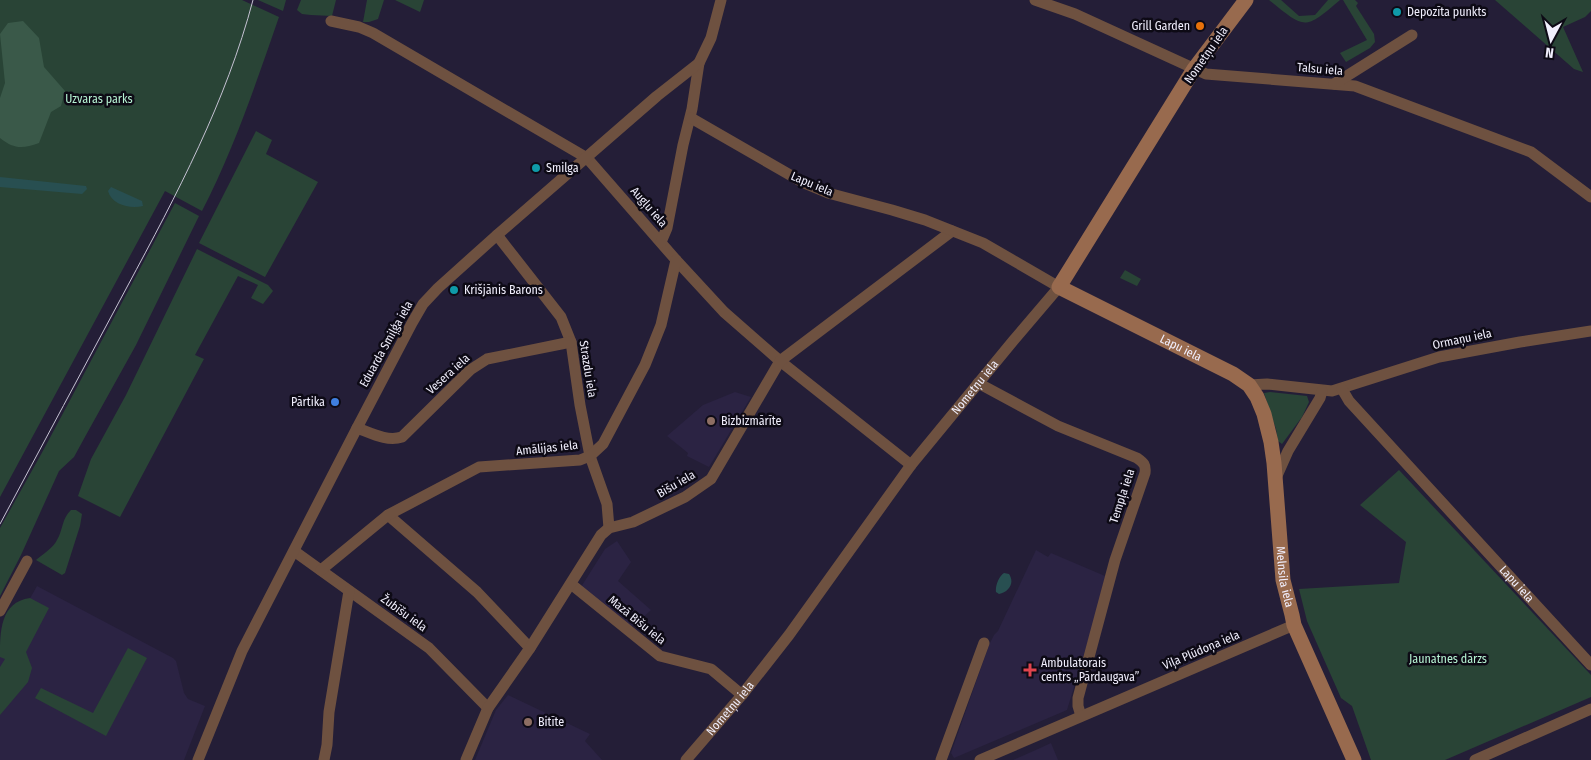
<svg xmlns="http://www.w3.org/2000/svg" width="1591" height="760" viewBox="0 0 1591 760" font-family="'Fira Sans Condensed',sans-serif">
  <rect width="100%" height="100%" fill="#241e37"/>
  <path fill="#2b2343" d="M735,392L751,397L709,467L687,456L688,453L667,436L703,405Z
    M617,541L631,562L618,581L651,610L636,624L631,626L581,587L605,549Z
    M1036,550L1048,557L1051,553L1105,576L1095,618L1067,710L954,758L951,753L989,645L994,635L998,631Z
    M37,586L173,658L176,661L184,693L188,699L205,706L184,760H0V652Z
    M508,695L590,734L585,741L602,760H475L496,710Z
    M1051,743L1058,760H1013L1038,749Z"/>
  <path fill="#294436" d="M0,0H242L279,17C256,83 234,149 202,211L165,191L0,497Z
    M258,0H286L283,11Z
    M301,0H336L332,16L311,15L302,14L297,10Z
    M367,0H384L378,19L369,22H363Z
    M395,0H424L420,12Z
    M1269,0H1281L1299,16L1315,15L1328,0H1340C1304,31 1305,29 1269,0Z
    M1343,0H1355L1358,3L1356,6L1374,34L1375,42L1370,48L1346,62L1340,53L1367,40Z
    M1495,0H1591V11L1585,17L1563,27L1583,72L1574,69Z
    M256,131L272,140L266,154L318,182L265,277L199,243Z
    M175,203L199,216L136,345L86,435L74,457L59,471L21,555L0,596V528L44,449Z
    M197,249L268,285L273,291L263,304L251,298L258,285L238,276L195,355L204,359L120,517L78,496L91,459L126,395Z
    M1125,270L1141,279L1137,286L1120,278Z
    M1270,392L1307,396L1309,402L1302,417L1282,444L1278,441L1276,429L1264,393Z
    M1399,470L1591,675V697L1445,760H1371L1352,706L1341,698L1307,621L1299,589L1399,583L1406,542L1360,505Z
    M71,510H76L82,514L80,526L65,573L62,575L36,560C43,554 53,548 57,540C63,530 62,518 71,510Z
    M30,598L49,608L26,652L32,668L28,682L0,715V667L5,659L0,657C0,632 0,602 30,598Z
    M128,648L147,658L106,736L35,698L41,688L93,713Z"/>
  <path fill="#3a5949" d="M23,21L39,38L44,67L65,91L61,106L51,112L39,143C22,149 14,149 0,138V98L5,83L0,34L8,23Z"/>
  <path fill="#284f51" d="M0,177L86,186L87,189L82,194L0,187Z
    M111,187L142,201L143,206C130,209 112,205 108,191Z
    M1004,573L1009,574C1015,583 1009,592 999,594L996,592C995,586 999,576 1004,573Z"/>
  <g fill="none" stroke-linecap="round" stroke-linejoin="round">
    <g stroke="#6e5140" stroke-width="11">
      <path d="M1035,0L1075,14L1206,74L1355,86L1531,152L1591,197"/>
      <path d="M331,21L359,27L373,33L587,158L676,260L724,312L780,361L911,465"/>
      <path d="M1334,84L1412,35"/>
      <path d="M497,235L561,317L571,342L580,405L590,456L607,504L609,528"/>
      <path d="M661,242L667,228L683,145L692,109L699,63"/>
      <path d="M978,383L1058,426L1137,458C1144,463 1146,465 1145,473L1115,560L1078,698V706L1081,716"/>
      <path d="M1249,385L1267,384L1332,391L1439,357L1520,342L1591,331"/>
      <path id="s1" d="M1342,389L1349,401L1591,665"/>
      <path d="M357,428C371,433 387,442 402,437L470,370L487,359L571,342"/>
      <path d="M1276,478L1288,451L1320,398L1322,391"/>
      <path d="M388,515L477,592L530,648"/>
      <path d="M294,551L429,648L488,708"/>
      <path d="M321,570L388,515L479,467L580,460L590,456L603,444L645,365L661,325L676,260"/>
      <path d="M571,584L660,656L711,669L742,695"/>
      <path d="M0,611L27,561"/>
      <path d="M198,760L242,651L357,428L412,323L423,304L438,288L497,235L657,96L699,63L711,38L721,0"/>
      <path d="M324,760L327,745L329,712L349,591"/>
      <path d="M466,760L488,708L530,648L601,535L609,528L633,522L685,497L711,479L780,361L952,231"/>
      <path id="s2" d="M686,760L742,695L789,635L911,465L1013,341L1059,287L983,243L925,220L892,210L828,193L804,183L691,118"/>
      <path d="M941,760L984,643"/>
      <path d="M980,760L1294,625"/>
      <path d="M1475,760L1591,709"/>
    </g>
    <path stroke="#986a4e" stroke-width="15" id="s3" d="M1246,0L1194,69L1059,287L1233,374L1249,385L1257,397L1264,414L1271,442L1274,463L1283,580L1292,615L1294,625L1354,760"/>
    <path stroke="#c5c2d3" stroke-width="1" d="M0,524C42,445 85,366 127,287C177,194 226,102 253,0"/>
  </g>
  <g fill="#0f9aa8" stroke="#0d0a15" stroke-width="2">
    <circle cx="1397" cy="12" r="5"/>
    <circle cx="536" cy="168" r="5"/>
    <circle cx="454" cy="290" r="5"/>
  </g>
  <circle fill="#e8710a" stroke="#0d0a15" stroke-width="2" cx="1200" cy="26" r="5"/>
  <circle fill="#3f7fe0" stroke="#0d0a15" stroke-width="2" cx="335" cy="402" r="5"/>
  <g fill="#8d6e63" stroke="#0d0a15" stroke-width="2">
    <circle cx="711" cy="421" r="5"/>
    <circle cx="528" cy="722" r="5"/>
  </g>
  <path fill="#e0444e" stroke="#0d0a15" stroke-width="2" d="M1027.5 662.5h5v5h5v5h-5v5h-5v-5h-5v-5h5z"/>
  <g text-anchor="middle" stroke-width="5" stroke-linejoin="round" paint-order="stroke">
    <g font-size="12" fill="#f1effd" stroke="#0d0a15" text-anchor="start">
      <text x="1407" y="16">Depozīta punkts</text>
      <text x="1190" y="30" text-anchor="end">Grill Garden</text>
      <text x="546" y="172">Smilga</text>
      <text x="464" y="294">Krišjānis Barons</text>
      <text x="325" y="406" text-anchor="end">Pārtika</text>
      <text x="721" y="425">Bizbizmārīte</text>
      <text x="1041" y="667">Ambulatorais<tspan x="1041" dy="14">centrs „Pārdaugava”</tspan></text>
      <text x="538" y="726">Bitīte</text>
    </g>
    <g font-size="12" fill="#f1effd" stroke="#0d0a15">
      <text transform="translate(1206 55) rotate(-55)" y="4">Nometņu iela</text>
      <text transform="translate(1320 69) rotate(5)" y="4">Talsu iela</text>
      <text transform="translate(812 184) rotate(23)" y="4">Lapu iela</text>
      <text transform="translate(649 207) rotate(49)" y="4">Augļu iela</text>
      <text transform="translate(1462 339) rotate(-12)" y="4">Ormaņu iela</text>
      <text transform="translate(386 344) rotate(-61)" y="4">Eduarda Smiļģa iela</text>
      <text dy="4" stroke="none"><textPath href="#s3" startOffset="479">Lapu iela</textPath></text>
      <text transform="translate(588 369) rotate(81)" y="4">Strazdu iela</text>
      <text transform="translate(448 374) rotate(-42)" y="4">Vesera iela</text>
      <text dy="4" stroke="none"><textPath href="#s2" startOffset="472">Nometņu iela</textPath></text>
      <text transform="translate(547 448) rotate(-6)" y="4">Amālijas iela</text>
      <text transform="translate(676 484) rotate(-30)" y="4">Bišu iela</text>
      <text transform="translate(1122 496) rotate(-72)" y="4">Tempļa iela</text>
      <text dy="4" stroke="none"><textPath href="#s3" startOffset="754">Melnsila iela</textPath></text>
      <text dy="4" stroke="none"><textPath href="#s1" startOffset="262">Lapu iela</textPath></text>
      <text transform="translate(404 613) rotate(36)" y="4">Žubīšu iela</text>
      <text transform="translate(637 620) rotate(39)" y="4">Mazā Bišu iela</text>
      <text transform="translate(1201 650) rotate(-23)" y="4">Viļa Plūdoņa iela</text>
      <text dy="4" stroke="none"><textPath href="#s2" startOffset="68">Nometņu iela</textPath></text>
    </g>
    <g font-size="12" fill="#b6f3d3" stroke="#0d0a15">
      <text x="99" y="103">Uzvaras parks</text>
      <text x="1448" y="663">Jaunatnes dārzs</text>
    </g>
  </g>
  <g transform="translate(1551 40) rotate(187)" stroke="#0d0a15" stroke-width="4" paint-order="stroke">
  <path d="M0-4L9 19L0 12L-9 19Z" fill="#f1effd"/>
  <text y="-8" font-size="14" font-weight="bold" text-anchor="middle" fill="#f1effd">N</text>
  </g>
</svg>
